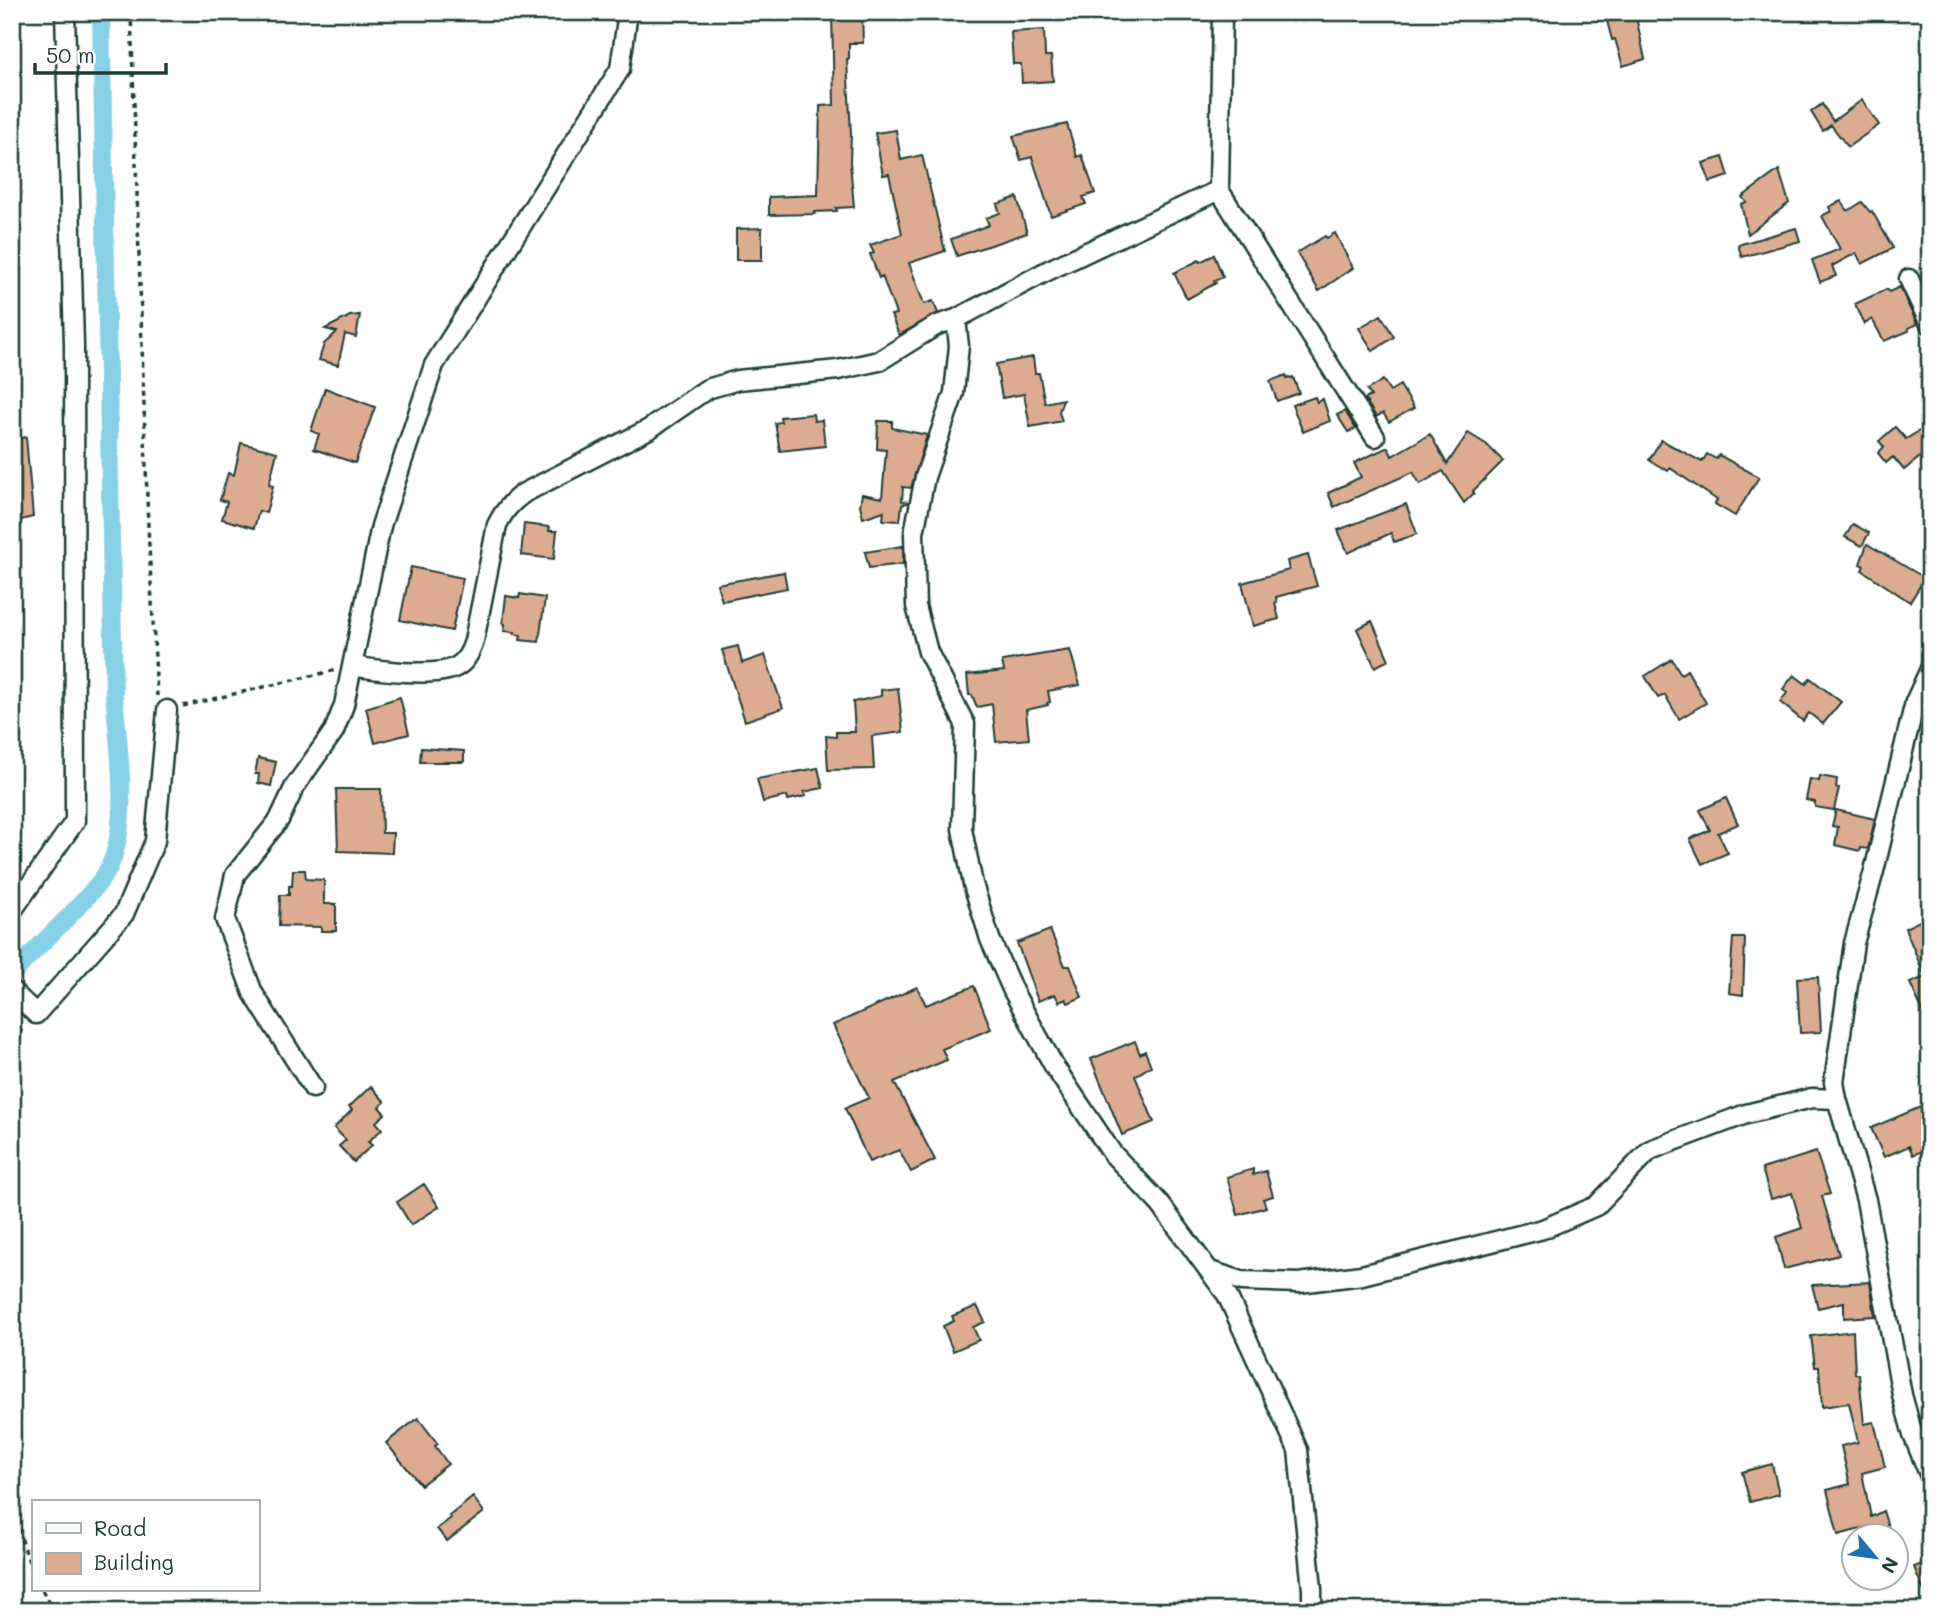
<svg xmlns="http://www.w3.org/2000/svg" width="1942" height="1623" viewBox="0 0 1942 1623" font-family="Mali,sans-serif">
  <rect width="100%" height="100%" fill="#fff"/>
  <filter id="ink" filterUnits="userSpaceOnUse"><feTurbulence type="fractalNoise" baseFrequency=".0143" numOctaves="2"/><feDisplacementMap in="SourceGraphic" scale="14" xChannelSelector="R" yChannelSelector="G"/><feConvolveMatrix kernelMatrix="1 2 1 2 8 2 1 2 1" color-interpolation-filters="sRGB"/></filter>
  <g filter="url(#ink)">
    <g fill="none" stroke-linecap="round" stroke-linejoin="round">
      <path stroke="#87d1e8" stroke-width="18" d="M12,975C40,943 75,914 101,880C134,839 118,746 114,695L101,12"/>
    </g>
    <path fill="#ddab90" stroke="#1f3d34" stroke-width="2" d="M832,12H862L863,43H849V59H847L851,134L850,162L854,207L836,208L837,211L814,212L815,214L769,215V197L818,195L820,106L834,105Z
      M1614,12H1635L1645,59L1623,66L1615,39L1612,40L1607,21L1616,18Z
      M1044,30L1045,56H1051L1053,81L1022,83L1021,64H1013L1011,32Z
      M1862,100L1879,125L1848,147L1831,125L1823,131L1811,112L1822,104L1833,121Z
      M1067,124L1077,157L1082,155L1095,193L1083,197L1086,204L1051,216L1032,157L1021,160L1013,136Z
      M896,130L901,160L922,155L945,251L909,263L924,304L933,301L938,313L899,335L891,315L896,314L882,276L879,278L870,254L874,253L870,245L902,234L889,174L883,175L875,133Z
      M1723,157L1729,176L1710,182L1703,163Z
      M1779,170L1789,203L1748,234L1741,204L1746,202L1742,197Z
      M1017,197L1027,233L957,256L951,239L989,225L986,218L1000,213L997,204Z
      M1841,201L1848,211L1862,202L1870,212L1872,211L1893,248L1862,264L1856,253L1832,266L1836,276L1820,282L1812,260L1840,249L1822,216L1831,211L1829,207Z
      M762,228V260H736V229Z
      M1796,228L1800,241L1742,257L1738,245Z
      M1335,233L1353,268L1319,291L1297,253L1325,236L1327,238Z
      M1214,255L1223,277L1214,281L1216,283L1187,299L1174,273L1199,260L1200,262Z
      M1900,287L1917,324L1908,328L1909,331L1884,341L1872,319L1865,324L1855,304L1887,289L1889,292Z
      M360,315L356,337L345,334L338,365L319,360L324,344L337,332L325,329L350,316Z
      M1381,315L1394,337L1373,351L1359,328Z
      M1033,357L1035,373H1039L1045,403L1063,399L1059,412L1062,421L1030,427L1024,394L1002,398L996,364Z
      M1286,375L1287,379L1293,377L1299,393L1277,401L1270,381Z
      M1383,380L1390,391L1400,385L1414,408L1389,422L1383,413L1376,417L1365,399L1371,396L1367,390Z
      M325,388L375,407L355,463L314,449L319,434L311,431Z
      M1315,397L1317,402L1323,399L1330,421L1303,432L1292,405Z
      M1345,411L1356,429L1348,432L1337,415Z
      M813,414L814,421L822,420L825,446L780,451L775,423L781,422L780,417Z
      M878,421H892V428L927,435L911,488L903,487L902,501L909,502L902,505L900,521L883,520L884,511L863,518L860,505L862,494L882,498L886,450L877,449Z
      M1895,427L1906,439L1924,428L1930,435V449L1904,470L1893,457L1886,463L1878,453L1884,447L1879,441Z
      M1468,433L1486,444L1503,461L1473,491L1474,493L1464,503L1443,471L1420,484L1413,472L1334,507L1328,493L1361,477L1354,463L1388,447L1392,456L1430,434L1447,464Z
      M26,437L33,517L17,521L12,510V440Z
      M1661,440L1702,462L1707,454L1716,459L1719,455L1759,477L1735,516L1715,504L1717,500L1670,468L1668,471L1649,460Z
      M241,443L277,452L269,485L273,486L266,513L259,511L254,528L222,519L227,502L220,500L228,473L234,475Z
      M1406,504L1417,534L1394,542L1391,533L1348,553L1338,530Z
      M524,524L550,527L549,531H557L554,559L521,555Z
      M1853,524L1869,533L1862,546L1845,537Z
      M1867,544L1925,578L1910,602L1862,570L1864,566L1860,564Z
      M903,546V564L869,568L865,552Z
      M1308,555L1317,586L1276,597L1277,602L1275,603L1279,619L1253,626L1242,583L1289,570L1287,561Z
      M411,567L463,578L452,631L400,620Z
      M784,572L787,588L722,601L717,584Z
      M520,594L545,598L539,642L520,640L521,635L514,634L515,632L504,631L505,624L503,623L506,596L519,598Z
      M1372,621L1389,660L1375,667L1357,629Z
      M738,646L742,663L765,655L783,708L745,721L722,650Z
      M1070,650L1080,685L1048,691L1050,702L1047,703L1048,705L1026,710L1029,739L996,742L992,704L977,707L972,695H969L967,675L1004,671L1002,661Z
      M1672,659L1681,674L1687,670L1706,703L1679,719L1665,695L1658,698L1645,676Z
      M1794,675L1806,684L1810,678L1841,702L1823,724L1809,713L1803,721L1780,702L1787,693L1783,689Z
      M898,688L903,732L872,736L874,769L828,770L826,736L836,737V732H855L853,702L881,696V690Z
      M400,697L409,734L375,743L366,708Z
      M421,748L464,751V762H420Z
      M258,758L276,762L271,786L258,783L259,774H255Z
      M818,768L823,788L804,792L806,796L788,800L787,796L763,802L757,779Z
      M1820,776L1837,779L1836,788H1839L1834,810L1815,807V802L1806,800L1810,779L1819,781Z
      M336,789H381L382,833H393L392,853L338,851Z
      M1726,798L1738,824L1718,833L1728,853L1702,864L1690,839L1710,830L1700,810Z
      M1836,810L1875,819L1868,849L1861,848L1860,851L1835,845L1838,827L1832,826Z
      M293,870H305L306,879L324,880V904H336V931H321V927L279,926L280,895H289V886H292Z
      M1930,916V1027L1910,983L1925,977L1905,928Z
      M1050,930L1065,966H1070L1082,997L1068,1003L1066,999L1059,1002L1055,994L1038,1001L1017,943Z
      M1733,938H1745L1743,995L1729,993Z
      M1818,977L1821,1032L1800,1033L1797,978Z
      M974,986L991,1029L942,1049L947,1060L894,1082L935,1160L911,1172L899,1150L869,1162L845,1108L869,1098L833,1025L917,987L926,1005Z
      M1135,1041L1140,1054L1145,1051L1151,1066L1135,1076L1154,1122L1122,1135L1091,1059Z
      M371,1086L385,1102L379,1107L385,1114L376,1122L382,1129L368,1142L372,1145L354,1162L339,1146L346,1140L334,1128L352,1110L349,1107Z
      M1930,1103V1147L1913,1155L1909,1146L1884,1157L1871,1128Z
      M1816,1152L1830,1194L1822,1196L1839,1255L1784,1269L1776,1237L1802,1228L1792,1193L1771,1199L1762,1169Z
      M1253,1169V1175L1266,1171L1273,1196L1263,1199L1266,1207L1238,1215L1227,1177Z
      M424,1184L439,1207L411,1225L397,1202Z
      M1870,1282L1875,1316L1844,1318V1302L1818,1308L1812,1285Z
      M977,1306L985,1322L973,1327L979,1340L953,1351L943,1326L954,1321L952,1316Z
      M1853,1331L1855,1374H1859L1864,1424L1874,1422L1885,1467L1862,1473L1871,1517L1883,1511L1891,1536H1875L1872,1526L1838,1535L1827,1490L1850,1484L1841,1446L1858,1442L1849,1403L1822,1407L1819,1367H1815L1811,1336Z
      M418,1418L438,1444L435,1446L448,1464L421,1485L386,1443Z
      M1772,1464L1779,1494L1750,1502L1742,1472Z
      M473,1497L484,1512L447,1541L437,1529L451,1518L449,1516Z
      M1930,1561V1604H1929L1914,1567Z"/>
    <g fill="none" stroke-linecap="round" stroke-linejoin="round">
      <defs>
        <path id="minor" d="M1222,12L1219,190L1375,437
          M1909,279L1930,324
          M956,319L959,346L954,393L925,477L914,533L916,606L928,652L965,724L962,829L973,884L990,939L1013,991L1054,1066L1112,1153L1160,1204L1227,1295L1298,1450L1312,1589V1611
          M352,666C376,670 435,678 456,667C466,662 471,651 474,641L497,525C504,511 511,502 524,493L649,429L707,389L738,380L838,370L879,361L937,325L956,319L1049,270L1219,190
          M1930,669L1915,702L1874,871L1854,943L1834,1082L1837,1099L1866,1200L1902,1395L1913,1435L1930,1476
          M12,911L75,821L74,345L65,12
          M12,991L36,1014L124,914L155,841L167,710
          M313,1088L253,993L225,919L235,875L279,820L295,786L334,731L344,705L381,526L434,365L620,69L628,12
          M1210,1271L1242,1281L1299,1283L1362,1275L1543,1229L1596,1206L1650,1150L1746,1114L1812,1098L1837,1099"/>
      </defs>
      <use href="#minor" stroke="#1f3d34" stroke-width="23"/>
      <path stroke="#1f3d34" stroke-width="3.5" stroke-dasharray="5 5" stroke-linecap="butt" d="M131,12L148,527L157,696
        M183,706L336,670
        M12,1041L25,1026
        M12,1510L33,1574
        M42,1590L54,1611"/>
      <use href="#minor" stroke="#fff" stroke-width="18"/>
    </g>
  </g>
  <rect width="1942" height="1623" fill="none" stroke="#fff" stroke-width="42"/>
  <rect x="21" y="21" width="1900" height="1581" fill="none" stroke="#1f3d34" stroke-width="2.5" filter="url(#ink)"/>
  <rect x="32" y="1500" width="228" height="91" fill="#ffffff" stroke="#a5b1ae" stroke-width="2"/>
  <rect x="46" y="1523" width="35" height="10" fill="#ffffff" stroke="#a5b1ae" stroke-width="2"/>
  <text x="94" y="1536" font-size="21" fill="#1f3d34">Road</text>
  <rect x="46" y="1553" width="35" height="21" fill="#ddab90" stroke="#a5b1ae" stroke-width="2"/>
  <text x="94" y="1570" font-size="21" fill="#1f3d34">Building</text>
  <g transform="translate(1875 1557) rotate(119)"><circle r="33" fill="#ffffff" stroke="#a5b1ae" stroke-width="2"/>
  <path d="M0-5L12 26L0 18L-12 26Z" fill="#1f6fb2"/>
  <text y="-10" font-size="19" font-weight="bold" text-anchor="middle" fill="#1f3d34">N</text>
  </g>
  <path d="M35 63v10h131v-10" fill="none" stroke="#1f3d34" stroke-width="3.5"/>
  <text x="46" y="63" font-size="21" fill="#1f3d34" stroke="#ffffff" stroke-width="5" paint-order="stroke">50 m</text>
</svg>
